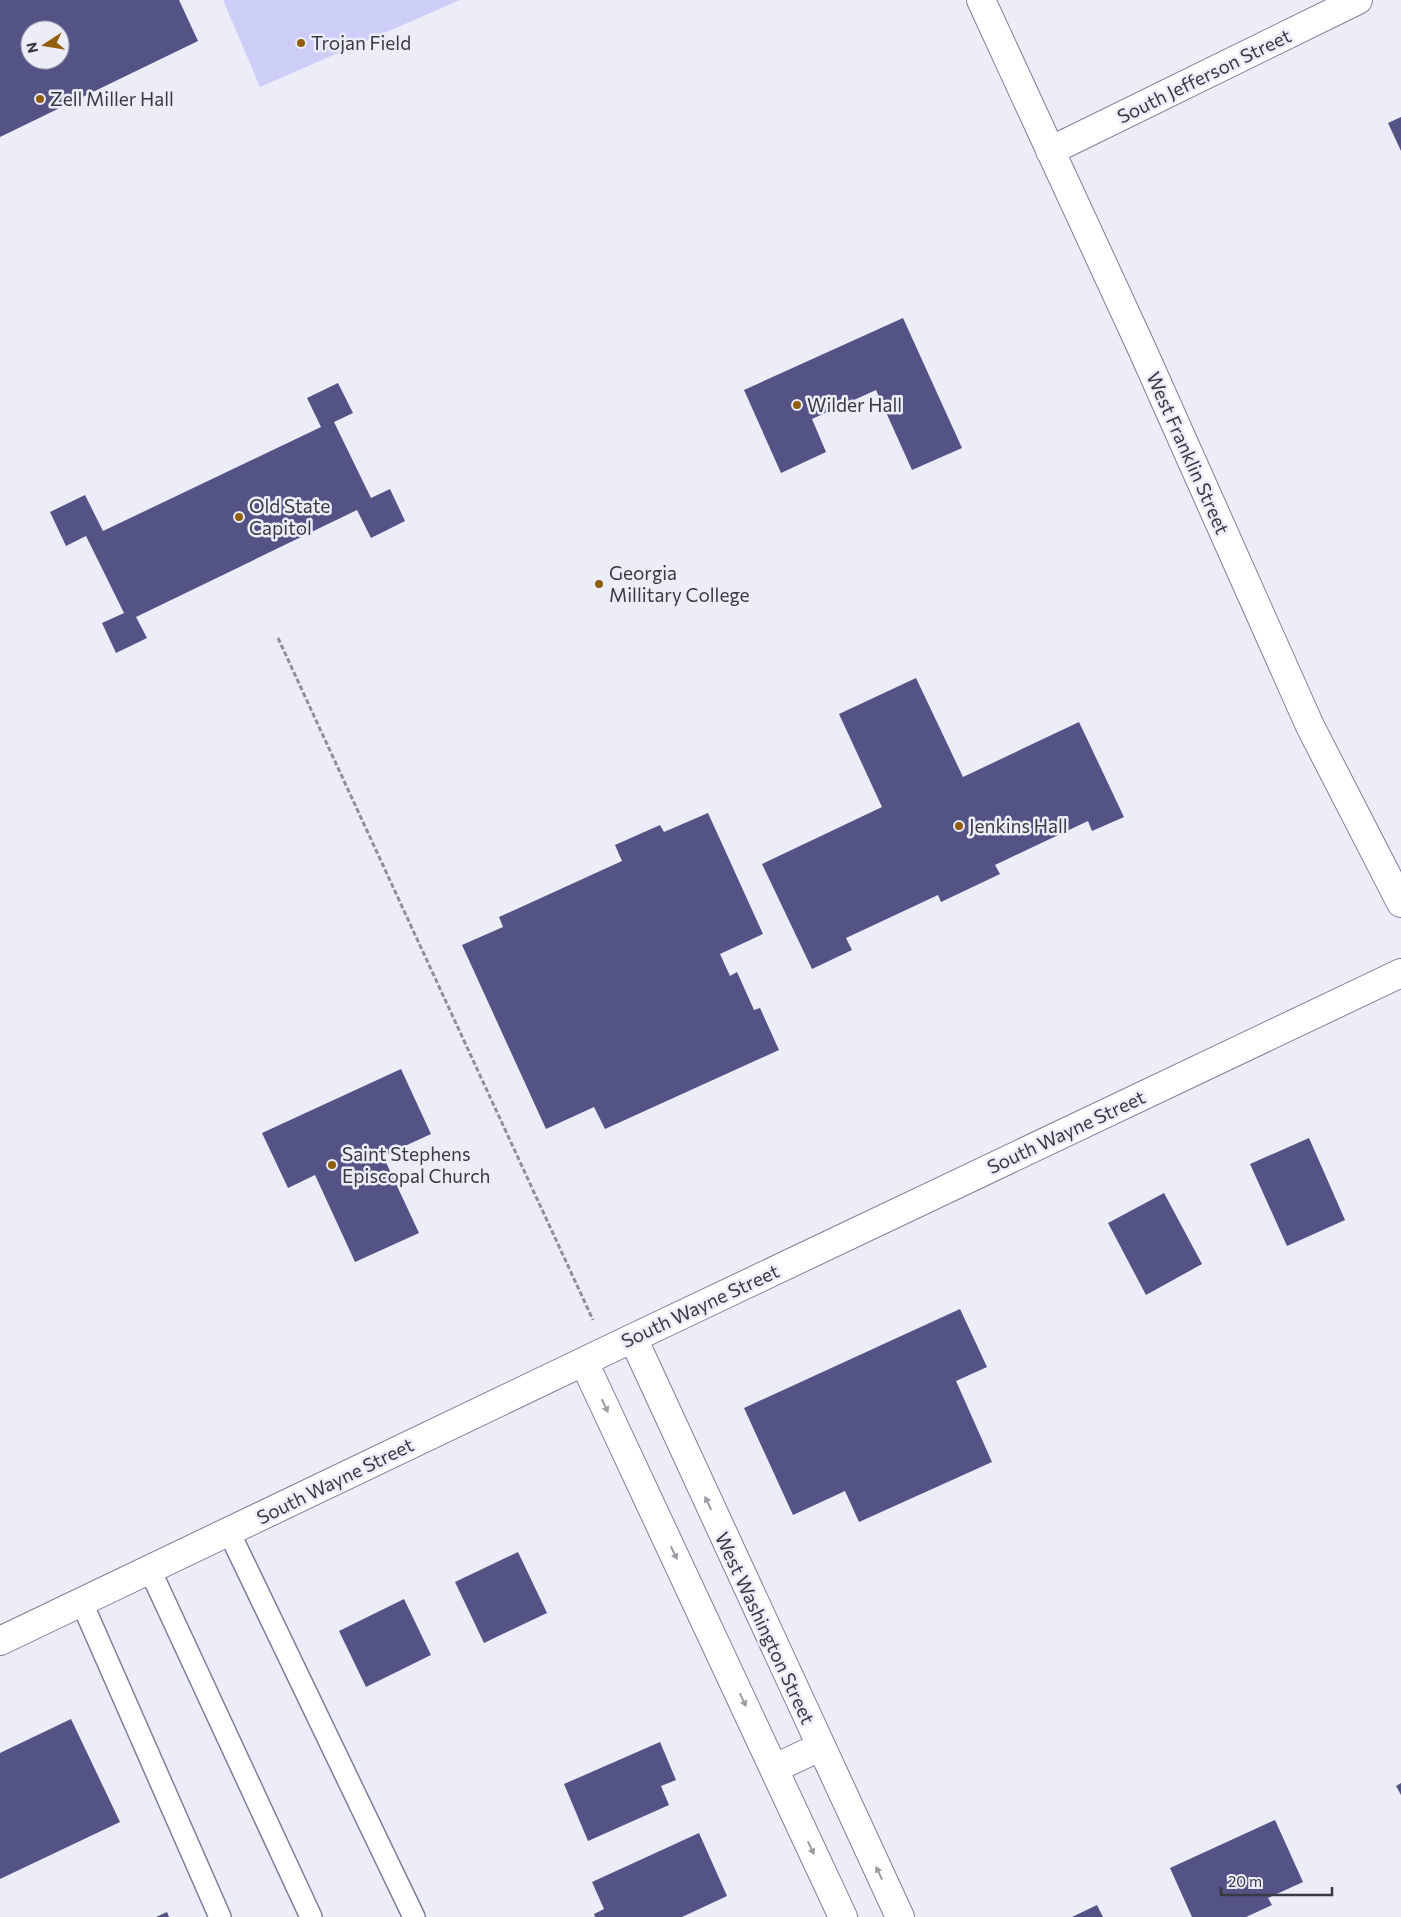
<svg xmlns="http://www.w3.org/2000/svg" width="1401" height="1917" viewBox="0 0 1401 1917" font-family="Commissioner,sans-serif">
  <rect width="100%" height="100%" fill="#ecedf9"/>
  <path fill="#cccef8" d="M223,0H460L260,87Z"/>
  <path fill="#535386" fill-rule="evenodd" d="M0,0H179L198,41L0,137ZM30,30H60V60H30Z
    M1401,117V151L1388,123Z
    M903,318L962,448L912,470L876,390L812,419L826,452L781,473L744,390Z
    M338,383L353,413L334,422L371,498L390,489L405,521L371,538L357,510L136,617L147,638L116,653L102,623L124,613L86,536L66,546L50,512L85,495L103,531L321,427L307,398Z
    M916,678L963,777L1079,722L1124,817L1092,831L1088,821L995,865L1000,874L941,902L938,895L846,938L852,950L812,969L762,864L882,807L839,714Z
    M708,813L763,934L720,954L730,976L737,972L754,1010L760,1008L779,1050L605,1129L594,1107L546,1129L462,945L503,927L499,917L622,861L615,845L660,825L664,832Z
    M401,1069L431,1134L383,1156L419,1233L355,1262L315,1175L288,1188L262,1133Z
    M1309,1138L1345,1220L1287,1246L1250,1164Z
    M1164,1193L1202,1264L1146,1295L1108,1223Z
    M960,1309L987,1367L956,1381L992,1462L859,1522L845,1491L793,1515L744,1408Z
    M518,1552L547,1613L484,1643L455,1582Z
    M404,1599L431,1655L366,1687L339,1631Z
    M71,1719L120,1822L0,1879V1753Z
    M660,1742L676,1780L661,1786L669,1805L588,1841L564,1784Z
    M1401,1783V1795L1396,1786Z
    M1275,1820L1303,1882L1268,1898L1272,1905L1246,1917H1192L1170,1868Z
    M699,1833L727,1896L682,1917H595L594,1914L604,1909L592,1882Z
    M1097,1905L1103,1917H1072Z
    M167,1912L169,1917H156Z"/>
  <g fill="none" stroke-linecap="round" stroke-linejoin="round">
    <defs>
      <path id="service" d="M229,1532L414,1917
        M150,1570L311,1917
        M82,1603L220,1917"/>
      <path id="tertiary" d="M981,0L1142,349L1310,726L1401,903
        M1050,151L1358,0
        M633,1338L900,1917
        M584,1362L843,1917
        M0,1641L633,1338L1401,973
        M775,1768L820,1747"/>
    </defs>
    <use href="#service" stroke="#7d7f9a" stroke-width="24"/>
    <use href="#tertiary" stroke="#7d7f9a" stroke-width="30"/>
    <path stroke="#8e8f9b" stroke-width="3" stroke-dasharray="5 2.5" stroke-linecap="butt" d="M278,638L593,1320"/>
    <use href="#service" stroke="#fff" stroke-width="21"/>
    <use href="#tertiary" stroke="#fff" stroke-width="28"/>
  </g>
  <defs><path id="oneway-solid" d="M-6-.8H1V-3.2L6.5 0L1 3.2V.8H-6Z" transform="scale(1.25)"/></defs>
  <g fill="#9c9ca2">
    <use href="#oneway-solid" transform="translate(605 1406) rotate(65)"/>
    <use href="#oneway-solid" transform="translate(708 1503) rotate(-115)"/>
    <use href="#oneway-solid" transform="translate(674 1553) rotate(65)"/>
    <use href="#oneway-solid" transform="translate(743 1700) rotate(65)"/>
    <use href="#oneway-solid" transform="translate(811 1848) rotate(65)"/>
    <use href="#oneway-solid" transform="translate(879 1873) rotate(-115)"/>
  </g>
  <g fill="#905e0c" stroke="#ecedf9" stroke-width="2">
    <circle cx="301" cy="43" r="5"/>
    <circle cx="40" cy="99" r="5"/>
    <circle cx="797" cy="405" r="5"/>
    <circle cx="239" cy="517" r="5"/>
    <circle cx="599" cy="584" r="5"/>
    <circle cx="959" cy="826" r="5"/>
    <circle cx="332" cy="1165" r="5"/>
  </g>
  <g text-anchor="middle" stroke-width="5" stroke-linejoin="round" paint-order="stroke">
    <g font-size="19" fill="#383945" stroke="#ecedf9" text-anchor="start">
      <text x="311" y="50">Trojan Field</text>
      <text x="50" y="106">Zell Miller Hall</text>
      <text x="807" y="412">Wilder Hall</text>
      <text x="249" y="513">Old State<tspan x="249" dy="22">Capitol</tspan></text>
      <text x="609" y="580">Georgia<tspan x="609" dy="22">Millitary College</tspan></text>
      <text x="969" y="833">Jenkins Hall</text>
      <text x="342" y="1161">Saint Stephens<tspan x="342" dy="22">Episcopal Church</tspan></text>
    </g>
    <g font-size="19" fill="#383945" stroke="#ecedf9">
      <text transform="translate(1204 76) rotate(-26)" y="7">South Jefferson Street</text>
      <text transform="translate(1188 453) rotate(66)" y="7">West Franklin Street</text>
      <text transform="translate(1066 1132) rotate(-25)" y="7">South Wayne Street</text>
      <text transform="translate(700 1306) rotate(-25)" y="7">South Wayne Street</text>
      <text transform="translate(335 1481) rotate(-26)" y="7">South Wayne Street</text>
      <text transform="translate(765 1628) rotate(65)" y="7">West Washington Street</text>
    </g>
  </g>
  <g transform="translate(45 45) rotate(258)"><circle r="24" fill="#ecedf9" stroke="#a4a5b1"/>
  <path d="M0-4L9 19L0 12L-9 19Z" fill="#905e0c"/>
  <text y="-8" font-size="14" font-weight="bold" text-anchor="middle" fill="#383945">N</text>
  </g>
  <path d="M1221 1887v8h111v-8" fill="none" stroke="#383945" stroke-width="2.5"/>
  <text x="1228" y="1887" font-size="15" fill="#383945" stroke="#ecedf9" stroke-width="4" paint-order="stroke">20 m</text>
</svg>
